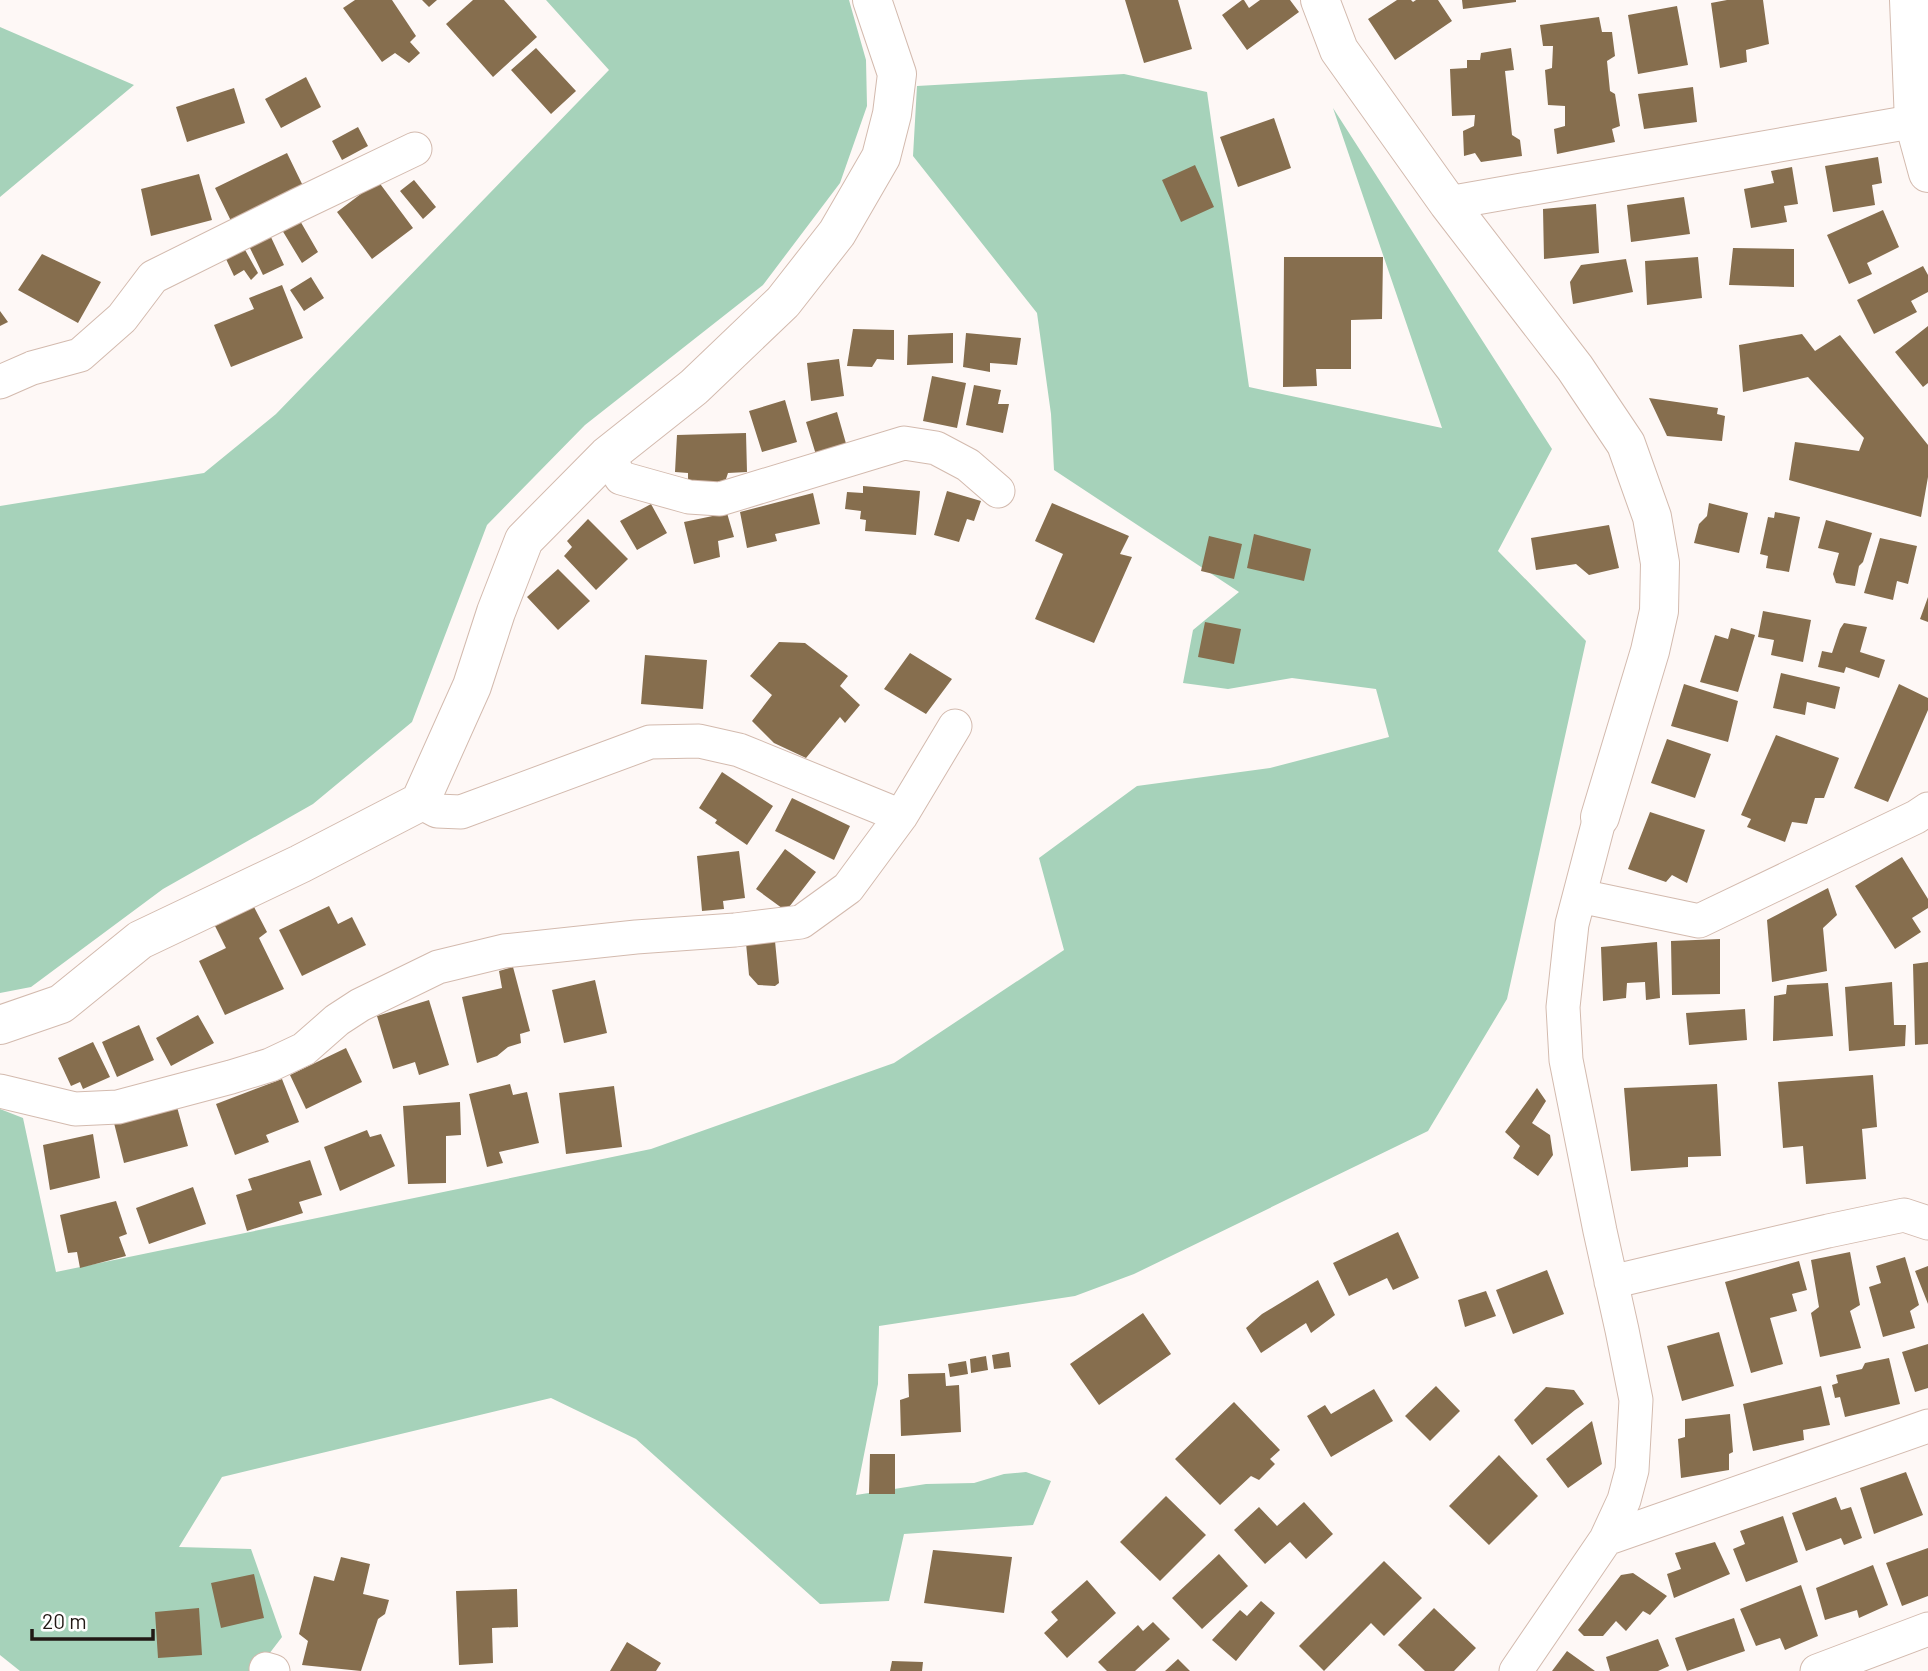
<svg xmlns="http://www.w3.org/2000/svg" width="1928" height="1671" viewBox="0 0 1928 1671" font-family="Barlow,sans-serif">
  <rect width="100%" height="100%" fill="#fef8f6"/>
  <path fill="#a6d2ba" d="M546,0H849L866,60L867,106L840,183L763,285L585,425L487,525L412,722L313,804L163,889L31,987L0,993V506L204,473L276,414L609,70Z
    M0,27L134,85L0,197Z
    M1124,74L1207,92L1249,387L1442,428L1333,108L1552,449L1498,551L1586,641L1507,999L1428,1131L1134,1274L1075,1296L879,1326L878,1384L856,1495L926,1484L974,1483L1004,1474L1026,1472L1051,1481L1033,1525L904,1534L889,1601L820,1604L636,1439L551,1398L222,1477L179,1547L251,1549L282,1637L256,1671H20L0,1655V1109L23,1118L56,1272L651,1149L894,1063L1064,950L1039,858L1137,786L1270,768L1389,737L1376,689L1292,678L1228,689L1183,683L1193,630L1239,592L1054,470L1051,414L1037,313L913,156L917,86Z"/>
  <path fill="#866e4e" d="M355,0H392L416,36L410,42L420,53L409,63L395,53L382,62L343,8Z
    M422,0H437L429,7Z
    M473,0H504L537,37L493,77L446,24Z
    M1125,0H1178L1192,49L1144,63Z
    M1242,0H1244L1249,8L1260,0H1290L1299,12L1247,50L1222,15Z
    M1397,0H1411L1413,2L1416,0H1438L1452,21L1395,60L1368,19Z
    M1462,0H1516V2L1463,9Z
    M1727,0H1763L1769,44L1746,50L1747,62L1720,68L1711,3Z
    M1677,6L1688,65L1638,74L1628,15Z
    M1599,17L1602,32H1612L1615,56L1607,61L1610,91L1615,94L1620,126L1612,129L1615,142L1557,154L1554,129L1565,126V106L1548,105L1545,70L1552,68L1553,46H1543L1540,25Z
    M536,48L576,91L551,114L511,70Z
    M1511,48L1514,70L1505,71L1512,135L1520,140L1522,156L1481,162L1475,153L1464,156L1463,131L1474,126L1475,115L1452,116L1450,69L1467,68V60H1480L1481,53Z
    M306,77L321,107L281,128L265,99Z
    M1693,87L1697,122L1644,129L1638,94Z
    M234,88L245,123L187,142L176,107Z
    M1274,118L1291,168L1238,187L1220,137Z
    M358,127L368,146L342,160L332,141Z
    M287,153L304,188L232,223L215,188Z
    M1878,157L1882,183L1872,185L1875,205L1833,212L1825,166Z
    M1195,165L1214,207L1181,222L1162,180Z
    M1792,167L1798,204L1784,206L1787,222L1751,228L1744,189L1774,183L1771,171Z
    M199,174L212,220L151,236L141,189Z
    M414,180L436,207L423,219L400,191Z
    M378,181L413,228L372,259L337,212Z
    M1684,197L1690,234L1631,242L1627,205Z
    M1596,204L1599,253L1544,259L1543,209Z
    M1883,210L1899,247L1867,263L1872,274L1849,284L1827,235Z
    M299,219L318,252L302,263L282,230Z
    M270,235L284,265L263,275L249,246Z
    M244,248L258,273L251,280L244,270L234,276L226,259Z
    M1733,248L1794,249V287L1729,285Z
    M42,254L101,282L78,323L18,290Z
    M1284,257H1383L1382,319L1351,320V369H1316L1317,386L1283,387Z
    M1698,257L1702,298L1647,305L1645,261Z
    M1626,259L1633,292L1573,304L1570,282L1581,265Z
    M1923,266L1928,275V292L1911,301L1917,312L1874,334L1857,300Z
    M311,277L324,298L304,311L290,290Z
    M282,285L303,338L231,367L214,325L254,309L249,298Z
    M0,311L8,322L0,326Z
    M1928,326V383L1923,387L1895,352Z
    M853,329L894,330V360L877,359L872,367L847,366Z
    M953,333V363L907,365L908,335Z
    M966,333L1021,338L1017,365L990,363V372L963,367Z
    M1802,334L1815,351L1840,335L1928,445V477L1921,517L1789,480L1795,442L1859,451L1864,438L1808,377L1743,392L1739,345Z
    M839,359L844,396L811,401L807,363Z
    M932,376L966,383L957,428L923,421Z
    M974,385L1001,390L998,404H1009L1003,433L966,425Z
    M1649,398L1718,408L1717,414L1725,416L1722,441L1667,436Z
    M785,400L797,442L762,452L749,411Z
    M837,412L847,447L817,458L806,422Z
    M746,433L747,472L728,473L725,482L688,483V473L675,472L677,435Z
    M863,486L920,491L916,535L865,531L866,520L860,519L861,511L845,509L847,492L863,493Z
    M947,491L981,501L974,521L967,519L959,542L934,535Z
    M813,493L820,524L775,534L777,541L747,548L740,512Z
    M1052,503L1129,536L1120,554L1132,557L1094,643L1035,619L1063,554L1035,541Z
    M1709,503L1748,513L1739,553L1694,543L1699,524L1707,516Z
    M651,504L667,533L637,550L620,521Z
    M1775,512L1800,517L1789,572L1766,568L1768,556L1760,554L1768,517L1774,518Z
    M727,513L734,537L718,541L720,557L694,564L684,522Z
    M588,519L628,559L596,590L564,556L572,547L567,541Z
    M1826,520L1872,533L1863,562L1859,566L1855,586L1836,583L1833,574L1839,553L1818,548Z
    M1609,525L1619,568L1589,575L1576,564L1536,570L1531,538Z
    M1254,534L1311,549L1304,581L1247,568Z
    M1209,536L1242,544L1234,579L1201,571Z
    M1880,538L1917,546L1908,584L1897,581L1893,600L1864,593Z
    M558,569L590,601L558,630L527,597Z
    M1928,597V622L1920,619Z
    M1763,611L1811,620L1803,662L1771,655L1774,640L1758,637Z
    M1205,622L1241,629L1234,664L1198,657Z
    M1844,623L1867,627L1860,652L1885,660L1879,678L1846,667L1844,673L1818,667L1822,651L1832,653L1840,629Z
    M1731,628L1755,635L1738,692L1700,682L1715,635L1728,639Z
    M779,642L805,643L848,676L840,686L860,705L845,723L840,717L806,758L774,743L752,721L772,695L750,676Z
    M910,653L952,679L926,714L884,689Z
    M645,655L707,660L703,709L641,704Z
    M1781,673L1840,687L1835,709L1807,702L1805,715L1773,708Z
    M1684,684L1738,701L1728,742L1671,726Z
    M1899,684L1928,698V710L1888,802L1854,788Z
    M1776,735L1839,758L1824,798H1815L1807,824L1792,822L1785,842L1747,827L1751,819L1741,815Z
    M1667,739L1711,754L1695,798L1651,783Z
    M722,772L773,806L747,845L715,823L717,820L699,808Z
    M792,798L850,826L834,860L775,831Z
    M1650,812L1705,830L1687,883L1672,875L1666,882L1628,869Z
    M785,849L816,872L786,911L756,889Z
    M739,851L745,898L723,901L724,909L702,911L697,856Z
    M1902,857L1928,899V908L1912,918L1921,932L1895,949L1855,886Z
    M1828,888L1837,915L1823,928L1827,971L1772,982L1767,920Z
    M329,906L338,924L352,917L366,945L302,976L279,930Z
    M254,907L267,932L259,938L284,989L225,1015L199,961L226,948L215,926Z
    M1720,939V994L1672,995L1671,941Z
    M775,941L779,983L775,986L758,985L749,975L746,943Z
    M1657,942L1660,998L1646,1000L1645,982L1627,983L1626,998L1603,1001L1601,947Z
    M1928,962V1044L1915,1045L1913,964Z
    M513,967L530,1031L520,1034L521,1043L508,1047L497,1056L477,1063L462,997L502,988L499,971Z
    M595,980L607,1033L564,1043L552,990Z
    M1892,982L1894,1025H1906L1905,1046L1849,1051L1845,987Z
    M1828,983L1833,1036L1773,1041L1774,996L1786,994L1787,985Z
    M429,1000L449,1065L419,1075L415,1062L393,1069L377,1016Z
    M1745,1009L1747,1040L1689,1045L1686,1013Z
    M198,1015L214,1043L171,1066L156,1038Z
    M139,1025L154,1060L117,1077L102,1042Z
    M93,1042L110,1077L83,1089L80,1082L71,1086L58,1058Z
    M346,1048L362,1082L306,1109L290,1075Z
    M1873,1075L1877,1127L1862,1129L1866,1179L1806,1184L1803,1146L1783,1148L1778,1082Z
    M282,1079L299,1122L266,1135L269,1142L235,1155L216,1104Z
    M510,1084L513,1095L527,1092L539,1143L499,1152L503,1163L487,1167L469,1094Z
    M1717,1084L1721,1156L1688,1157V1167L1631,1171L1624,1088Z
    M614,1086L622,1147L566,1154L559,1093Z
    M1537,1088L1546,1101L1532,1123L1550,1135L1553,1155L1538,1176L1513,1158L1520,1146L1505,1132Z
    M460,1102L461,1135L446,1136V1183L408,1184L403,1106Z
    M177,1107L188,1146L124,1163L114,1123Z
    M367,1130L370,1137L381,1134L395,1166L340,1191L324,1147Z
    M93,1134L100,1178L50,1190L43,1145Z
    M310,1160L322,1195L299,1202L303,1213L247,1231L236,1195L252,1190L248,1179Z
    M193,1187L206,1224L149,1244L136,1208Z
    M116,1201L127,1234L119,1237L126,1256L80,1268L77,1252L68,1253L60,1215Z
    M1398,1232L1419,1278L1393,1290L1387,1278L1349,1296L1333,1263Z
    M1850,1252L1860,1305L1850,1311L1861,1348L1820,1357L1811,1313L1819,1307L1811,1260Z
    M1905,1257L1919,1305L1910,1311L1915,1328L1883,1337L1869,1287L1881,1283L1876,1266Z
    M1799,1261L1807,1290L1792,1294L1797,1311L1770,1318L1783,1364L1751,1373L1725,1282Z
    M1928,1266V1304L1915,1271Z
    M1547,1270L1564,1314L1513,1334L1496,1290Z
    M1318,1280L1335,1315L1311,1333L1306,1323L1261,1353L1246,1328L1262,1314Z
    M1486,1291L1496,1316L1465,1327L1458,1300Z
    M1143,1313L1171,1354L1099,1405L1070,1364Z
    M1719,1332L1734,1386L1682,1401L1667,1346Z
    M1928,1344V1388L1915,1392L1902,1352Z
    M1009,1352L1011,1367L994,1369L992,1355Z
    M986,1356L988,1370L971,1373L970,1359Z
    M1889,1358L1900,1404L1845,1417L1840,1397L1835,1398L1832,1385L1838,1383L1836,1375L1862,1369L1865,1363Z
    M966,1361L968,1374L950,1377L948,1364Z
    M945,1373L946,1386L959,1385L961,1432L901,1436L900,1400L909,1397L908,1374Z
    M1436,1386L1460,1411L1430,1441L1405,1416Z
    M1821,1386L1830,1425L1803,1430L1804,1440L1753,1451L1743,1404Z
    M1546,1387L1574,1390L1584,1404L1575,1410L1532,1445L1514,1420Z
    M1374,1389L1393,1421L1331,1457L1307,1416L1325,1405L1331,1414Z
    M1234,1402L1280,1450L1270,1459L1275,1464L1259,1480L1251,1476L1220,1505L1175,1459Z
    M1730,1414L1733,1452L1729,1454V1470L1681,1478L1678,1439L1685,1437V1419Z
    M1592,1421L1602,1464L1568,1488L1546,1459Z
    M870,1454H895V1494H869Z
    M1499,1455L1538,1496L1489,1545L1449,1506Z
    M1906,1472L1923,1515L1874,1534L1860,1488Z
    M1166,1496L1206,1535L1160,1581L1120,1542Z
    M1836,1497L1841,1510L1851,1507L1862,1538L1844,1545L1841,1538L1806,1551L1792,1513Z
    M1304,1502L1333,1534L1306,1559L1290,1542L1265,1564L1234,1530L1259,1507L1277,1526Z
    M1783,1516L1798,1562L1746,1582L1733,1549L1745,1544L1740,1531Z
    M1715,1542L1730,1574L1674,1598L1667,1574L1681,1569L1675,1553Z
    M1928,1548V1596L1902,1606L1886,1563Z
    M933,1550L1012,1557L1004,1613L924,1603Z
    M1219,1554L1248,1586L1202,1629L1172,1598Z
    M341,1557L370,1564L363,1594L389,1600L385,1614L378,1619L361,1671L302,1665L308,1641L299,1634L314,1576L334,1581Z
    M1384,1561L1422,1598L1384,1636L1371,1623L1324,1671L1299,1646Z
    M1873,1565L1888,1605L1859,1618L1857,1610L1825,1620L1816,1588Z
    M1633,1573L1667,1596L1650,1615L1643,1611L1626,1631L1616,1621L1603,1636H1584L1578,1630L1621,1575Z
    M254,1574L264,1618L221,1628L211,1583Z
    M1087,1580L1116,1613L1067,1658L1044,1633L1058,1620L1051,1612Z
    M1801,1585L1818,1636L1785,1650L1780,1638L1756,1646L1740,1609Z
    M517,1589L518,1627L492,1628L493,1663L459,1665L456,1591Z
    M1261,1601L1275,1613L1236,1661L1212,1640L1240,1610L1247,1616Z
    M199,1608L202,1655L158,1658L155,1612Z
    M1434,1608L1476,1648L1454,1671H1425L1398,1645Z
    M1734,1618L1745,1651L1687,1671L1675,1638Z
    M1153,1622L1170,1639L1135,1671H1107L1098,1662L1138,1625L1143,1631Z
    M1658,1639L1669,1666L1658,1671H1610L1606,1657Z
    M627,1642L661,1663L656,1671H610Z
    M1567,1651L1595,1671H1552Z
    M1178,1659L1190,1671H1165Z
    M892,1661L923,1662L922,1671H890Z"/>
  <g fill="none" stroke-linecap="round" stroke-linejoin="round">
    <defs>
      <path id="minor" d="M1448,203L1928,119
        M0,382L32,368L80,355L122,318L153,277L298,205L415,149
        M607,456L621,478L689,497L720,499L904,443L936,448L968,465L998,491
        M420,802L437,811L461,812L650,742L699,741L739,750L901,816
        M1580,896L1699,921L1916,817L1928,809
        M0,1091L75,1109L118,1107L231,1077L270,1065L304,1049L337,1020L360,1005L438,967L504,951L636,937L735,930L801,922L848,888L901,816L955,726
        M1611,1282L1828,1231L1904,1215L1928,1223
        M1606,1539L1928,1426
        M266,1669L273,1671
        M1516,1671L1606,1539L1624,1500L1632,1470L1636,1400L1622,1330L1600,1231L1566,1060L1563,1007L1572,924L1600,817
        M1817,1671L1928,1629"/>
      <path id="tertiary" d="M1320,0L1339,50L1448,203L1575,368L1626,444L1652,517L1660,563L1659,611L1650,651L1600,817
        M1909,0L1914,122L1928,173
        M0,1025L61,1004L140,940L300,864L420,802L472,686L496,612L524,540L607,456L694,387L783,302L837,233L881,157L892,114L897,74L872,0"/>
    </defs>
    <use href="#minor" stroke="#d3baae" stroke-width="35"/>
    <use href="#tertiary" stroke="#d3baae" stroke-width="40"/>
    <use href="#minor" stroke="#fff" stroke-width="33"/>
    <use href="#tertiary" stroke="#fff" stroke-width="38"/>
  </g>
  <path d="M32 1629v10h121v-10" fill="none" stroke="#221915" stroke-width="3.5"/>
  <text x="42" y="1629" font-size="21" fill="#221915" stroke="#ffffff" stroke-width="5" paint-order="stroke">20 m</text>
</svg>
